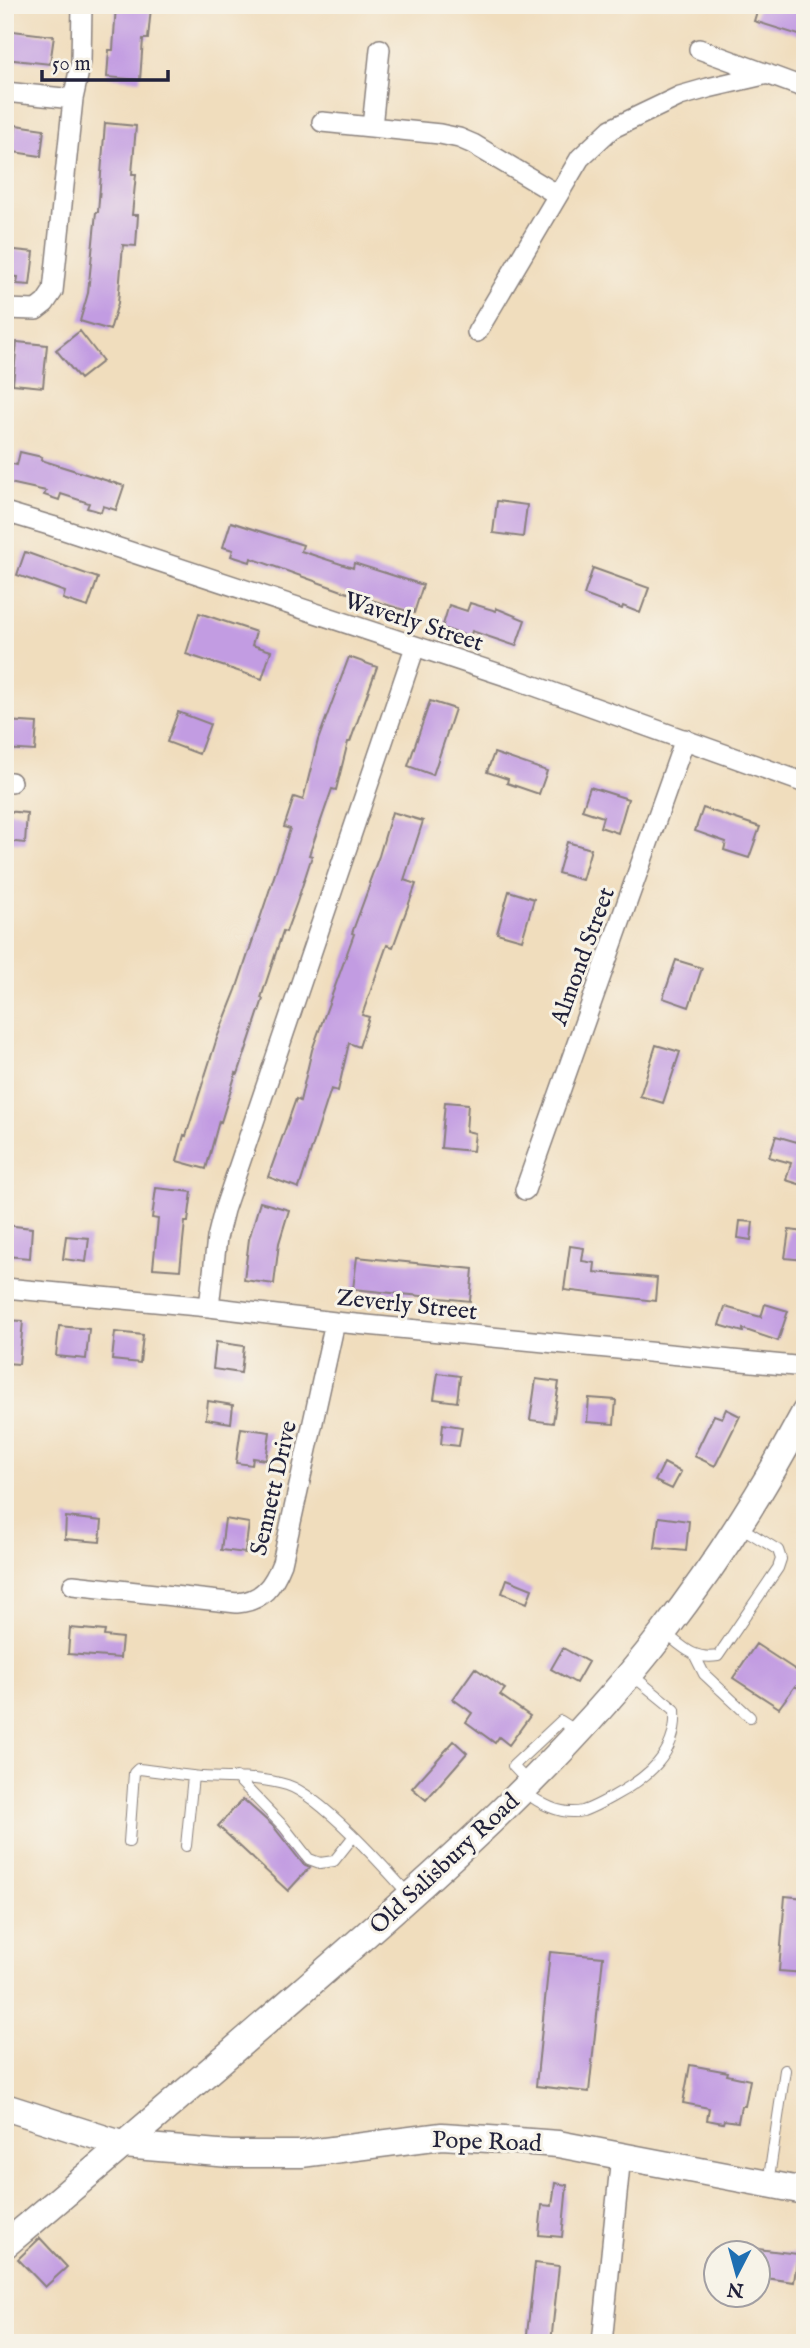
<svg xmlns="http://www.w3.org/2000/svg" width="810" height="2348" viewBox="0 0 810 2348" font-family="'IM FELL English',serif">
  <rect width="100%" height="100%" fill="#f7f3e8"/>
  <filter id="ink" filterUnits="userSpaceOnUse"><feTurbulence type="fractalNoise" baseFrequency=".0143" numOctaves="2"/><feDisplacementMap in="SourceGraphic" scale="14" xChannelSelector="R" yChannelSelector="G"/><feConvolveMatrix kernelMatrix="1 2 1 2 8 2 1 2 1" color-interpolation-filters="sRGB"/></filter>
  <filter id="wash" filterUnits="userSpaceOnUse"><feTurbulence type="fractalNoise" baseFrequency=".00686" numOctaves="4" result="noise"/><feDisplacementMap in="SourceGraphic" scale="28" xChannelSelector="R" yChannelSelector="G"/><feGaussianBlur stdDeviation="1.57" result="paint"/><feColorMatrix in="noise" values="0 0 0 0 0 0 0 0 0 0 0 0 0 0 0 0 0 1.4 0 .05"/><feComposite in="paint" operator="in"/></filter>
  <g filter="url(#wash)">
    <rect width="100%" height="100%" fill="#f0ddbd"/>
    <g id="blocks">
      <path fill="#c29ce2" d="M116,5L151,7L148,39H143L140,80L107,77L109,50H113Z
        M759,5H784L805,12V37L754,21Z
        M5,30L54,36L50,64L5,59Z
        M105,123L136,126L132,174H136L132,215H138L136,246L123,245L118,303L110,330L80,321L88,293L96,212H98Z
        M16,125L44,129L41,156L13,152Z
        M5,249L34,252L30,285L17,284L18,277L5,276Z
        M80,331L103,361L80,379L56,350Z
        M17,342L47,345L43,387L13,384Z
        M20,452L42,457L41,460L124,486L116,510L103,506L101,512L87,508L89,503L61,494L59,500L44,495L46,491L5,482L8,463L17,465Z
        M497,501L527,505L523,537L493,533Z
        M231,522L303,545L301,551L353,568L354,563L423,585L414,613L345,592L251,558L250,562L231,556L233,550L223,547Z
        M25,552L98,578L88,607L63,599L65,592L17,575Z
        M593,568L649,588L640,613L623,606L622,609L584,595Z
        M470,603L496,611V608L525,620L516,646L472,631L470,637L442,628L449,605L467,611Z
        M199,613L256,632L252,645L271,651L262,679L186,654Z
        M349,657L377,667L350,742H348L336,790L332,789L309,855L312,856L297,902L286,932L283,931L261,998L263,999L238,1074L236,1073L221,1122L219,1121L206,1169L177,1161L184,1135L186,1136L217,1038L236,990L290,829L284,827L294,797L303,800L318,740Z
        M430,701L455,709L433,775L408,766Z
        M178,712L210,724L199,754L167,742Z
        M5,721L37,723L35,751L5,749Z
        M494,753L547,771L539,794L507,783L508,779L487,772Z
        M590,787L628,799L618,833L600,827L603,817L582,810Z
        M703,808L760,827L749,858L724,850L726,842L695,831Z
        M5,811L27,813L25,843L5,841Z
        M392,812L423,821L404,880L416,884L393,947L387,945L362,1015L369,1017L359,1047L349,1043L338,1091L331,1089L299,1188L268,1177L296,1099L300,1101L312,1050L354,934L352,933L370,884L369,883L379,856Z
        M567,842L591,849L582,880L558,873Z
        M509,891L534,899L522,940L497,933Z
        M676,960L702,968L689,1007L663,998Z
        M656,1045L680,1052L663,1103L640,1096Z
        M445,1102L468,1104L466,1131L475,1133L473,1151L441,1148Z
        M801,1128L805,1129V1177L802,1185L786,1180L791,1163L769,1157L776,1136L797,1142Z
        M156,1188L192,1192L188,1222H185L180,1270L153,1268L158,1219L152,1218Z
        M260,1202L289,1210L279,1243L274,1284L244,1280L249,1239Z
        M740,1221L753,1222L751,1240L738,1238Z
        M5,1225L32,1228L30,1258L5,1256Z
        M789,1230L805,1232V1260L785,1258Z
        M66,1236L89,1238L86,1262L63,1259Z
        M570,1246L584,1248L582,1261L595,1263L594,1272L657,1278L655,1301L564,1290Z
        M357,1257L473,1269L470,1301L353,1289Z
        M765,1304L788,1311L778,1341L743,1329V1332L719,1325L725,1307L761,1317Z
        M5,1320L23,1321L19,1364L5,1363Z
        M59,1326L89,1329L86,1359L56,1356Z
        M115,1332L143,1335L140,1363L112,1360Z
        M216,1342L244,1346L241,1373L213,1369Z
        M438,1373L460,1376L457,1402L434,1399Z
        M536,1379L559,1382L553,1423L530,1420Z
        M589,1398L616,1400L614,1424L587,1422Z
        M208,1401L233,1405L231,1423L206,1419Z
        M726,1409L740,1416L715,1466L694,1456L714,1415L722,1418Z
        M443,1424L462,1427L459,1446L441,1444Z
        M241,1428L270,1432L266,1460L253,1458L252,1465L236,1463Z
        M664,1463L681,1472L672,1489L655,1481Z
        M66,1517L102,1521L100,1542L65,1539Z
        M659,1517L689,1521L686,1551L655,1548Z
        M225,1519L249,1523L245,1553L221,1550Z
        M507,1579L532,1589L527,1603L502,1593Z
        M70,1628L105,1631L104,1636L122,1638L120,1658L68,1654Z
        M756,1644L805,1676V1692L795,1686L779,1708L733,1678Z
        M563,1648L588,1662L576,1683L551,1669Z
        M475,1668L505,1689L500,1695L530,1716L509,1745L499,1737L495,1743L466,1722L472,1713L453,1699Z
        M454,1741L467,1753L426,1800L412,1788Z
        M243,1799L273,1826L303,1864L310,1867L288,1891L218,1826Z
        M785,1896L805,1898V1973L779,1971Z
        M550,1952L603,1957L589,2092L536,2086Z
        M690,2065L728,2072L727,2075L750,2080L745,2106H741L738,2122L724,2120L723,2123L707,2120L709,2108L683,2103Z
        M555,2183L567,2185L562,2237L539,2235L542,2205L552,2206Z
        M40,2238L67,2267L45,2287L18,2259Z
        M758,2249L798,2254L794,2282L758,2277Z
        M535,2263L559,2266L551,2343H526Z"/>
    </g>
  </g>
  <g filter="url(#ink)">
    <use href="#blocks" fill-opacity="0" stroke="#89807c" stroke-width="2"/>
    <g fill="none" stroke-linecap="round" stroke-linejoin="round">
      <defs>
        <path id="lane" d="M664,1632C683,1647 693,1660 718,1656L778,1568L781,1559L778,1550L739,1526
          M695,1656L704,1674L750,1717
          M236,1777L284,1827L309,1859L320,1863L334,1861L353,1837
          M528,1782L513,1766L561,1721L578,1732
          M522,1790C539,1803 560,1816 583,1811C592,1808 603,1802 612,1797C647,1778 678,1754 675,1710L632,1675
          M129,1842L134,1773L138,1769C159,1771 180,1775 202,1777C231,1779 258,1776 287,1785C321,1796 385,1868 410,1896
          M186,1846L193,1776
          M768,2184L785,2070"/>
        <path id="street" d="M699,49L805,88
          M5,92L73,99L53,291L45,303L36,310L5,309
          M73,99L81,62L82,5
          M322,122L440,134L459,138L473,144L558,195
          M372,127L380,49
          M477,332L580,158L611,129L680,96L708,88L768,74
          M5,512L52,526L515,679L805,783
          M5,782H11
          M525,1190L685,739
          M5,1288L209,1307L335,1322L805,1367
          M209,1307L217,1238L224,1210L415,647
          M73,1585L237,1603C262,1601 273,1586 282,1563L335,1322
          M602,2343L621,2155"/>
        <path id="secondary" d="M5,2107L124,2145L230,2154H301L442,2136L504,2140L558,2144L805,2191
          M5,2245C105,2161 204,2076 303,1990C430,1879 560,1767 663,1633C716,1564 764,1489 805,1412"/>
      </defs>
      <use href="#lane" stroke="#89807c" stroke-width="12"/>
      <use href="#street" stroke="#89807c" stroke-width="22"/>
      <use href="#secondary" stroke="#89807c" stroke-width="29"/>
      <use href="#lane" stroke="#fff" stroke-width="10"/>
      <use href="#street" stroke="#fff" stroke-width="19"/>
      <use href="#secondary" stroke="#fff" stroke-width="26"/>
    </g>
  </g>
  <g text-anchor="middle" stroke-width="6" stroke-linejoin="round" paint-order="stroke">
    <g font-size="24" fill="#22223b" stroke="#f7f3e8">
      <text transform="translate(414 621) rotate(18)" y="8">Waverly Street</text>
      <text transform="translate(582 956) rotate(-70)" y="8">Almond Street</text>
      <text transform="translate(407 1304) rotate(6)" y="8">Zeverly Street</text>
      <text transform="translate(273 1488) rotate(-77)" y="8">Sennett Drive</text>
      <text transform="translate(444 1863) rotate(-43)" y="8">Old Salisbury Road</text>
      <text transform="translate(487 2141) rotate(2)" y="8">Pope Road</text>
    </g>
  </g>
  <rect width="810" height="2348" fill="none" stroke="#f7f3e8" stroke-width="28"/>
  <g transform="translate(737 2274) rotate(186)"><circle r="33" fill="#f7f3e8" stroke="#a29fa3" stroke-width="2"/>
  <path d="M0-5L12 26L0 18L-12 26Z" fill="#1f6fb2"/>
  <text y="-10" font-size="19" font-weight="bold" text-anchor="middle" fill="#22223b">N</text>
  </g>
  <path d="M42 70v10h126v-10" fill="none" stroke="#22223b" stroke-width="3.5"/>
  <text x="52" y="70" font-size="21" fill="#22223b" stroke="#f7f3e8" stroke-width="5" paint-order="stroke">50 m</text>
</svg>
